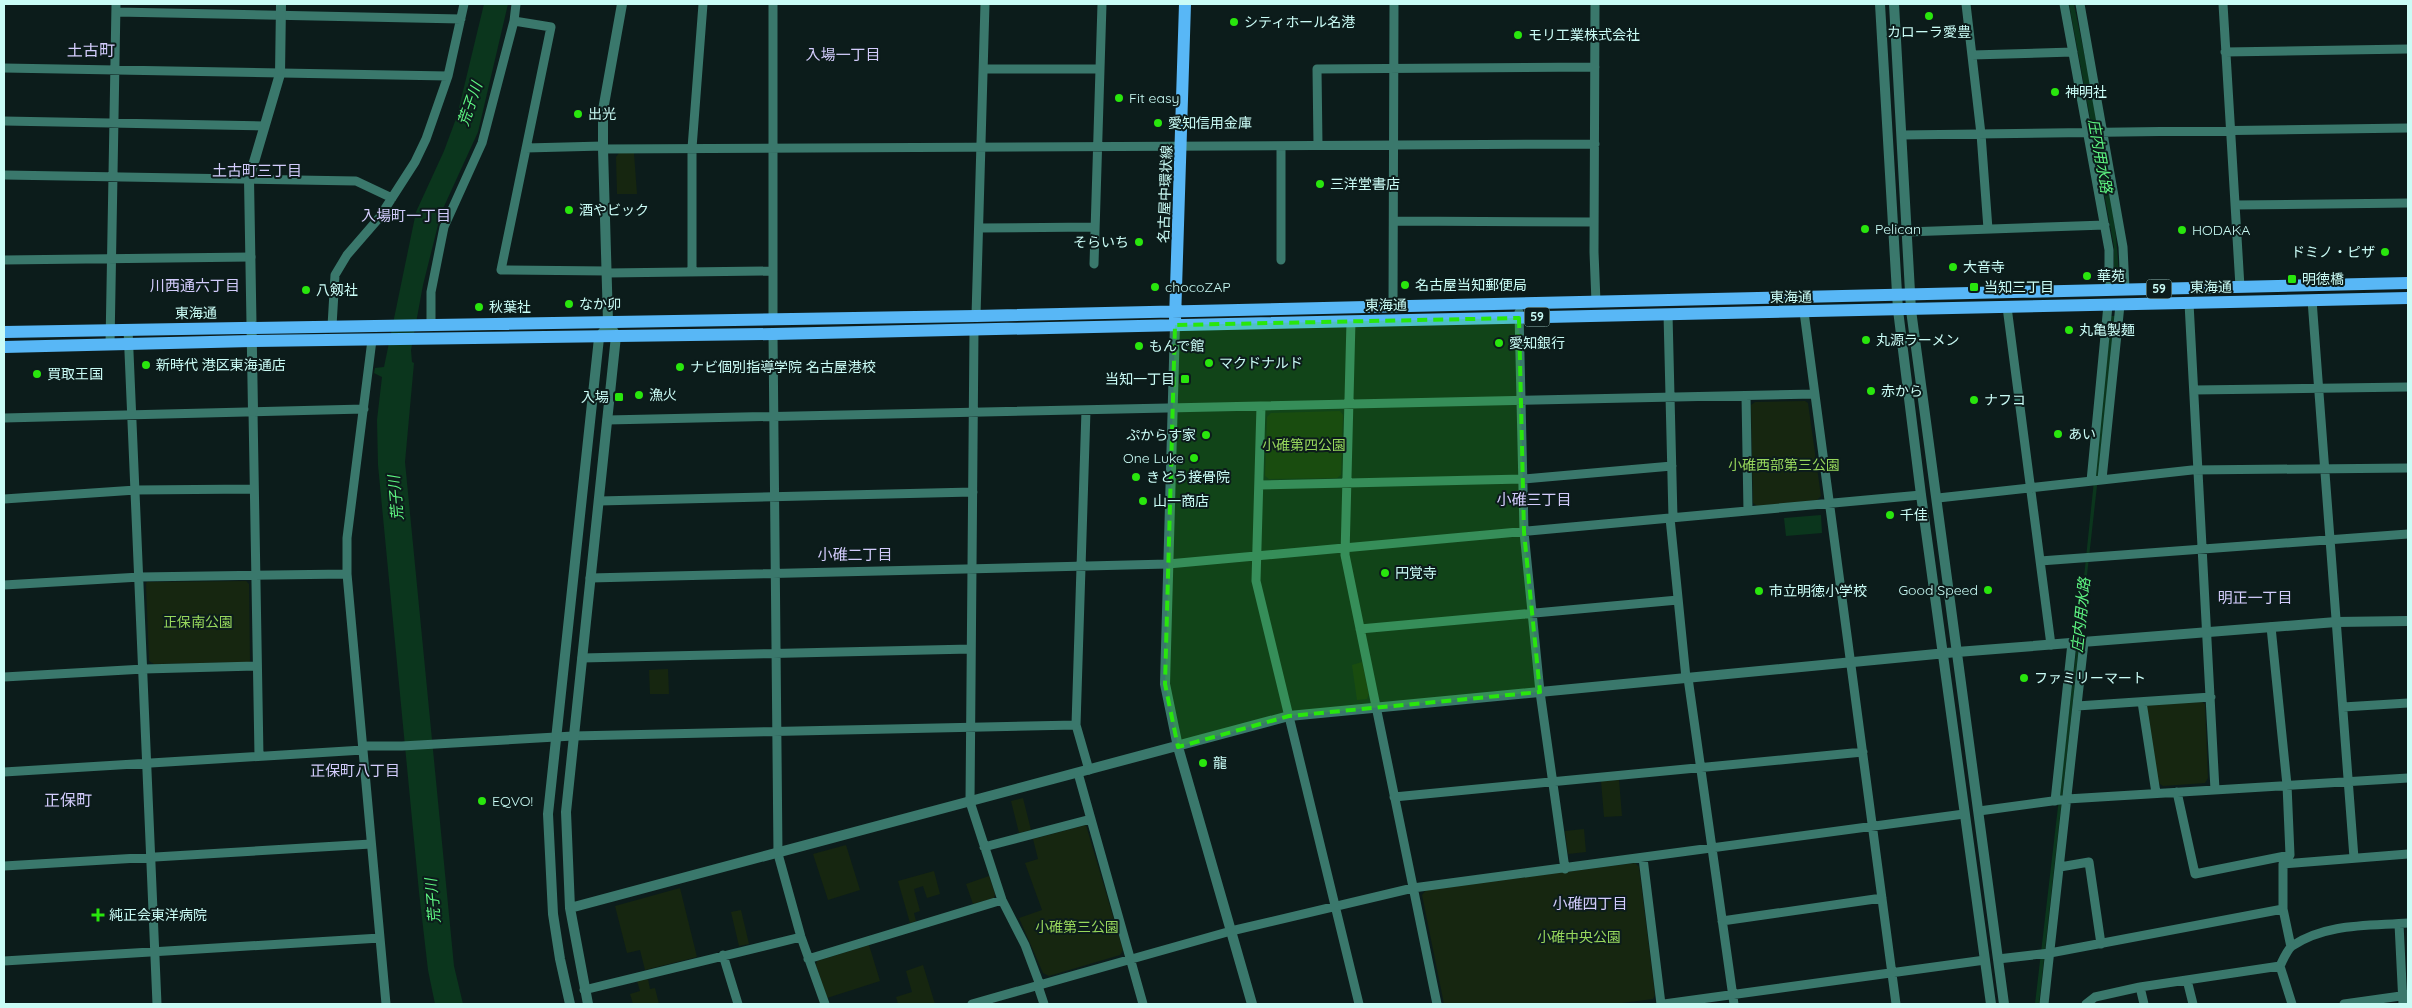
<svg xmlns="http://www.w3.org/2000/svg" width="2412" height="1008" viewBox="0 0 2412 1008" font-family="Quicksand,'Noto Sans JP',sans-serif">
  <rect width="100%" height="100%" fill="#0c1c1b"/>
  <path fill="#162610" d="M619,153H634L637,194H617L616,157Z
    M1805,401L1808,403L1821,496L1817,500L1757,506L1753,503L1751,405L1755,402Z
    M1340,411L1343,415L1341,475L1337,478L1269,479L1265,476L1267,417L1271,413Z
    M246,581L249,584L250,662L154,664L149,661L146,584L147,582Z
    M1362,662L1369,694L1367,699L1357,700L1352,665Z
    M668,669L669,694H650L649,670Z
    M2202,702L2205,704L2208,778L2205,783L2163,786L2157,782L2146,706L2148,704Z
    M1619,780L1622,816L1604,817L1601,781Z
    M1023,798L1031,830L1019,833L1011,801Z
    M1086,825L1123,950L1120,955L1049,976L1043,973L1019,918L1042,910L1025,863L1038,859L1033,839Z
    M1584,829L1586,852L1568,854L1565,831Z
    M846,845L860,890L828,900L813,854Z
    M1635,863L1639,867L1655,995L1653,999L1614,1004H1444L1422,895L1426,890Z
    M934,871L940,894L927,898L923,886L914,889L920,911L914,913L916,921L910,923L898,881Z
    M989,876L995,894L994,898L973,904L966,884Z
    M680,888L697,957L645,970L640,950L627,953L615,906Z
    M741,910L749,944L739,946L731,912Z
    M869,945L880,981L827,998L816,965L817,961Z
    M923,965L935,1004H898L896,997L912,992L906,971Z
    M648,979L650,989L655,988L659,1004H633L630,994L640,991L637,981Z"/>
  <path fill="#0b361d" d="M484,4H508L478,132L441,213L423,285L411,350L412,362L414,363L405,462L454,966L463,1004H435L428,970L419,892L378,465L377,420L382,377L374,373L375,368L384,367L416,212L444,151L457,116Z
    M2069,4H2074C2092,94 2115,186 2119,278L2114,279V247Z
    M2111,316H2116L2039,1004H2035L2078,635Z
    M1821,515L1822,533L1786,536L1784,518Z"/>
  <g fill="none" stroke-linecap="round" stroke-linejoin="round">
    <path stroke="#3a786c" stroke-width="9" d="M773,4V320
      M1595,4L1594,252L1596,302
      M1966,4L1981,134L1988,229
      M2064,4L2109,250V289
      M2080,4L2123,247L2125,289
      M2223,4L2240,287
      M116,12L461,19
      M514,21L551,27L501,270L607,271
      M2225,52L2408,49
      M1972,55L2073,52
      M4,68L448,76
      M983,69H1099
      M4,121L264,126
      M1902,135L2408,128
      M1318,145L1317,69L1595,67
      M1281,146V260
      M526,148L603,146
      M603,149L1595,144
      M4,175L356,181L392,198
      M2235,205L2408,203
      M1394,221L1594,222
      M979,228L1095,227
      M1906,232L2105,225
      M4,260L251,257
      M1094,264L1102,4
      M692,272V148L703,4
      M607,273L773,271
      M2312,300L2354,858
      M2189,303L2215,790
      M1393,307L1394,4
      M2007,307L2051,645
      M1519,312L1524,532L1540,692L1565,869
      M1804,312L1896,1004
      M1668,314L1673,518
      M976,316L985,4
      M1351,321L1345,555L1437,1004
      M332,326L335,275L347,255L379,218L415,162L426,139L448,76L464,4
      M431,326V292L444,227L482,143L514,21L516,4
      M128,329L157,1004
      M974,330L970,802L1002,900L1025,945L1040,985
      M773,334L778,854L801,937L825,1004
      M372,340L347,538V574L386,1004
      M110,345L116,4
      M2194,390L2408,387
      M1746,396L1748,511
      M1261,406L1256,581L1359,1004
      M1086,410L1076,725L1089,770
      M253,411L259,756
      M4,418L364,409
      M607,420L1815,394
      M2102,479L2120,305
      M2091,481L2108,305
      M1259,485L1523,479L1672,466
      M1938,498L2192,470L2408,468
      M4,499L136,490L254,489
      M599,501L973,492
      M1670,518L1686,678
      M2040,561L2408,534
      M590,578L1168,564L1921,495
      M4,585L140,577L347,574
      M2271,627L2287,785L2290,855L2283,864V909L2291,947
      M1360,629L1678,600
      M582,658L971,649
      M4,677L144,669L256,666
      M1688,678L1734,1004
      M2142,702L2156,793
      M2077,706L2211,697
      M2343,707L2408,703
      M363,746H402L573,736L1076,725
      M4,772L363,750
      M1078,773L1143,1004
      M2177,792L2195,874L2290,855
      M1394,797L1863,752
      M2055,801L2072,643
      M1979,811L2067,799L2408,778
      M984,847L1091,819
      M1643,858L1661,1004
      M2283,864L2408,854
      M4,866L371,844
      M2060,867L2089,862L2101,944
      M1722,921L1882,898
      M2399,924L2403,1004
      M723,955L738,1004
      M808,959L1002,900
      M1998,959L2050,953L2283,909
      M4,961L380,938
      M2280,966L2292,1004
      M2187,980L2193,1004
      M1038,986L1044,1004
      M2140,987L2144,1004
      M584,990L801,937
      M972,1004L1231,931L1413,888L1964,814
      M1664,1004L1985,960
      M2044,1004L2084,642
      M2086,1004L2095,997L2140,987L2280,966C2283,960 2287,950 2292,946C2326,923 2369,926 2408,923
      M2344,1004L2408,995"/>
    <path stroke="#3a786c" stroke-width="10" d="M1880,4L1898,310L1921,495L1991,1004
      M1894,4L1911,310L2004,1004
      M1175,325L1165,684L1178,747L1252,1004
      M253,411L249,179L280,74L281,4
      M570,908L1289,716L1957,652L2336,622L2408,621
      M570,1004L560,959L553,914L548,814L599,338L603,332
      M588,1004L570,908L566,812L616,336L608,322L603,149V110L622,4"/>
    <path stroke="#58b7f6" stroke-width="12" d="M1175,320L1185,4
      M4,332L976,316L2408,283
      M4,347L252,341L773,334L2408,298"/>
  </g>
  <path fill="#29e60d" fill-opacity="0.2" stroke="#29e60d" stroke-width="4" stroke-dasharray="10 6" stroke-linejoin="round" d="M1519,318L1524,532L1540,692L1289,716L1178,747L1165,684L1175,325Z"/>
  <g fill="#29e60d" stroke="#0c1c1b" stroke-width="2">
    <circle cx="1929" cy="16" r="5"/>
    <circle cx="1234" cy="22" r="5"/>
    <circle cx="1518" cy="35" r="5"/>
    <circle cx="2055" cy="92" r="5"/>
    <circle cx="1119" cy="98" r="5"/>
    <circle cx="578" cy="114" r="5"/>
    <circle cx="1158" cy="123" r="5"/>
    <circle cx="1320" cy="184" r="5"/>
    <circle cx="569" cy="210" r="5"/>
    <circle cx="1865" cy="229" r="5"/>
    <circle cx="2182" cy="230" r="5"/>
    <circle cx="1139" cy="242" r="5"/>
    <circle cx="2385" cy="252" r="5"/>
    <circle cx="1953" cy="267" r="5"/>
    <circle cx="2087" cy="276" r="5"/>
    <rect x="2287" y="274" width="10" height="10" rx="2.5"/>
    <circle cx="1405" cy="285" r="5"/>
    <circle cx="1155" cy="287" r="5"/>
    <rect x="1969" y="282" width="10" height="10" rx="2.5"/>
    <circle cx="306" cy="290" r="5"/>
    <circle cx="569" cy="304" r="5"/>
    <circle cx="479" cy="307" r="5"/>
    <circle cx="2069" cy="330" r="5"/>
    <circle cx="1866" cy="340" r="5"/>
    <circle cx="1499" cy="343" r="5"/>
    <circle cx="1139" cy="346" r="5"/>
    <circle cx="1209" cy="363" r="5"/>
    <circle cx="146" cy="365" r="5"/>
    <circle cx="680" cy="367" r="5"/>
    <circle cx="37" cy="374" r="5"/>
    <rect x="1180" y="374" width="10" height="10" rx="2.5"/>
    <circle cx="1871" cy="391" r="5"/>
    <circle cx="639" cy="395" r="5"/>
    <rect x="614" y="392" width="10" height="10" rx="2.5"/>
    <circle cx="1974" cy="400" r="5"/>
    <circle cx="2058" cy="434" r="5"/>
    <circle cx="1206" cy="435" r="5"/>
    <circle cx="1194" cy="458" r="5"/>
    <circle cx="1136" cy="477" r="5"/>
    <circle cx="1143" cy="501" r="5"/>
    <circle cx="1890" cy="515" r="5"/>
    <circle cx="1385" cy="573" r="5"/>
    <circle cx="1988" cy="590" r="5"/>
    <circle cx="1759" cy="591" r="5"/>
    <circle cx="2024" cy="678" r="5"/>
    <circle cx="1203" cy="763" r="5"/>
    <circle cx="482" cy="801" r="5"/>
    <path d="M95.5 907.5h5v5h5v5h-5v5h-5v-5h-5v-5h5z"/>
  </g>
  <g text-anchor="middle" stroke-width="4" stroke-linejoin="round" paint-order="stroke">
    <g fill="#0c1c1b" stroke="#91b9b4" stroke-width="1">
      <rect x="2146.5" y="279.5" width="25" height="19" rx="4"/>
      <rect x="1524.5" y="307.5" width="25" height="19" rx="4"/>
    </g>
    <g font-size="12" font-weight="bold" fill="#cafcf6">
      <text x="2159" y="293">59</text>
      <text x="1537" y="321">59</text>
    </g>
    <g font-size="14" fill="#cafcf6" stroke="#0c1c1b" text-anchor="start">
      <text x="1244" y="27">シティホール名港</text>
      <text x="1929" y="37" text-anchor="middle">カローラ愛豊</text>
      <text x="1528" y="40">モリ工業株式会社</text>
      <text x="2065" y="97">神明社</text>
      <text x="1129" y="103">Fit easy</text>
      <text x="588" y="119">出光</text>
      <text x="1168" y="128">愛知信用金庫</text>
      <text x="1330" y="189">三洋堂書店</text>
      <text x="579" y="215">酒やビック</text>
      <text x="1875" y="234">Pelican</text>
      <text x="2192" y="235">HODAKA</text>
      <text x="1129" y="247" text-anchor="end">そらいち</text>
      <text x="2375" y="257" text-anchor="end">ドミノ・ピザ</text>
      <text x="1963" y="272">大音寺</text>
      <text x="2097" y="281">華苑</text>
      <text x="2302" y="284">明徳橋</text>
      <text x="1415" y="290">名古屋当知郵便局</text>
      <text x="1165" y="292">chocoZAP</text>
      <text x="1984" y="292">当知三丁目</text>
      <text x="316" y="295">八剱社</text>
      <text x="579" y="309">なか卯</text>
      <text x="489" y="312">秋葉社</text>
      <text x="2079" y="335">丸亀製麺</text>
      <text x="1876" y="345">丸源ラーメン</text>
      <text x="1509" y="348">愛知銀行</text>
      <text x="1149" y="351">もんで館</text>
      <text x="1219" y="368">マクドナルド</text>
      <text x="156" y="370">新時代 港区東海通店</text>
      <text x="690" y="372">ナビ個別指導学院 名古屋港校</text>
      <text x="47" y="379">買取王国</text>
      <text x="1175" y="384" text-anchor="end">当知一丁目</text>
      <text x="1881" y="396">赤から</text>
      <text x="649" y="400">漁火</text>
      <text x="609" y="402" text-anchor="end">入場</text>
      <text x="1984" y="405">ナフコ</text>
      <text x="2068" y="439">あい</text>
      <text x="1196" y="440" text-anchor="end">ぷからす家</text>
      <text x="1184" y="463" text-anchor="end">One Luke</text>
      <text x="1146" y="482">きとう接骨院</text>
      <text x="1153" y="506">山一商店</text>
      <text x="1900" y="520">千佳</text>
      <text x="1395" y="578">円覚寺</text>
      <text x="1978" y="595" text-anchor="end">Good Speed</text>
      <text x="1769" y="596">市立明徳小学校</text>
      <text x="2034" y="683">ファミリーマート</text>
      <text x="1213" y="768">龍</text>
      <text x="492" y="806">EQVO!</text>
      <text x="109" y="920">純正会東洋病院</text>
    </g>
    <g font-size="14" fill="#cafcf6" stroke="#0c1c1b">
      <text transform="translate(1165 194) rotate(-88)" y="5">名古屋中環状線</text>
      <text transform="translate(2211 287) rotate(-1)" y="5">東海通</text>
      <text transform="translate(1791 297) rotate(-1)" y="5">東海通</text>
      <text transform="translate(1386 305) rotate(-1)" y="5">東海通</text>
      <text transform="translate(196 313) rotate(-1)" y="5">東海通</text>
    </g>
    <g font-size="14" fill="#97d75c" stroke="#0c1c1b">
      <text x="1304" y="450">小碓第四公園</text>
      <text x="1784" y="470">小碓西部第三公園</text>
      <text x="198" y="627">正保南公園</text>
      <text x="1077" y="932">小碓第三公園</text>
      <text x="1579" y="942">小碓中央公園</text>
    </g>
    <g font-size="15" fill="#d3ccfc" stroke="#0c1c1b">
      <text x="843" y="60">入場一丁目</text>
      <text x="257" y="176">土古町三丁目</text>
      <text x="406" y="221">入場町一丁目</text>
      <text x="195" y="291">川西通六丁目</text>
      <text x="1534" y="505">小碓三丁目</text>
      <text x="855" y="560">小碓二丁目</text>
      <text x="2255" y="603">明正一丁目</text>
      <text x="355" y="776">正保町八丁目</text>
      <text x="1590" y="909">小碓四丁目</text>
    </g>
    <g font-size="15" font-style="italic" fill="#5ef682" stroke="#0c1c1b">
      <text transform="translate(470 104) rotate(-71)" y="5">荒子川</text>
      <text transform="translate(2100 156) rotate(80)" y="5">庄内用水路</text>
      <text transform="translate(396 498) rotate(-95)" y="5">荒子川</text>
      <text transform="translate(2081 615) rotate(-84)" y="5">庄内用水路</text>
      <text transform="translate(433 901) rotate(-95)" y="5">荒子川</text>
    </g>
    <g font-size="16" fill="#d3ccfc" stroke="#0c1c1b">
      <text x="91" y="56">土古町</text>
      <text x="68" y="806">正保町</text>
    </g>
  </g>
  <rect width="2412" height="1008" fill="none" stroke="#cafcf6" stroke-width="10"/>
</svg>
